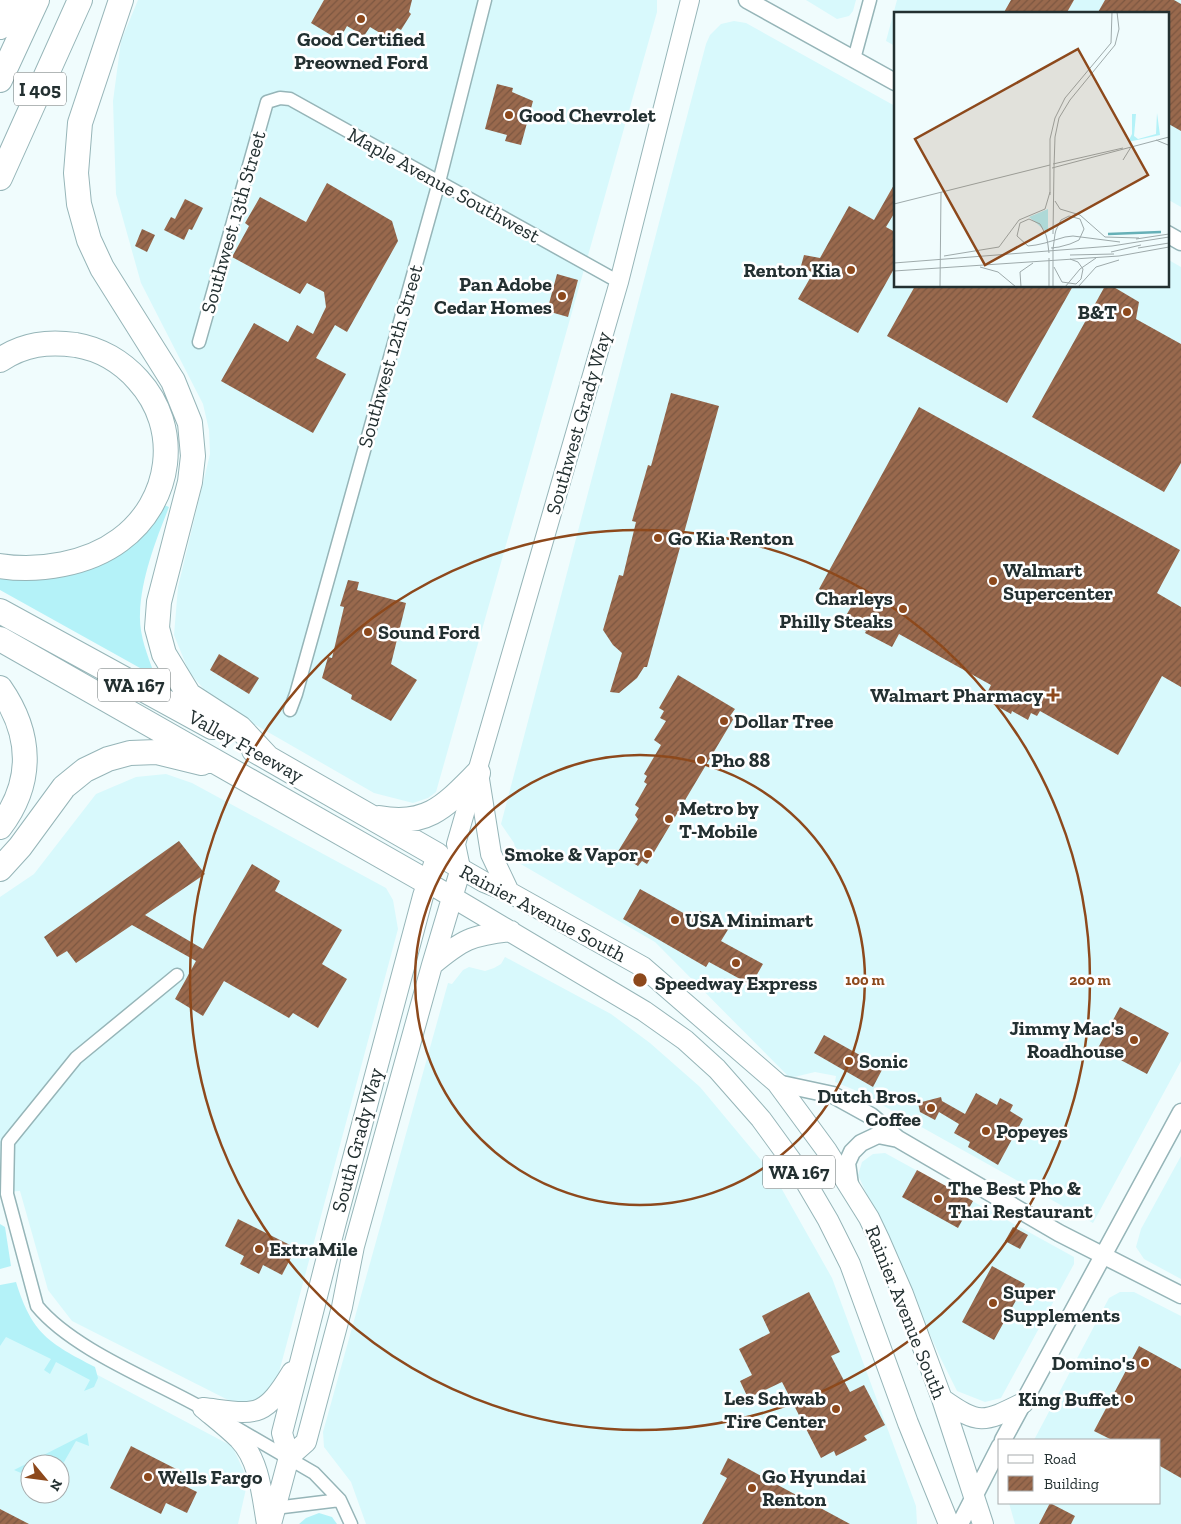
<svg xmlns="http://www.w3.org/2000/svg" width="1181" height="1524" viewBox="0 0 1181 1524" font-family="'Zilla Slab',serif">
  <defs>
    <pattern id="building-hatch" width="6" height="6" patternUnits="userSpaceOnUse" patternTransform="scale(1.25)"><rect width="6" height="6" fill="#99694d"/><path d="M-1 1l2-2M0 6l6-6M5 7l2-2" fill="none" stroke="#7c5741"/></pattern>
  </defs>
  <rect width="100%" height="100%" fill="#f0fcfd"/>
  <path fill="#d8f9fc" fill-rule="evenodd" d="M138,0H657V12L436,792L428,798L413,803L374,793L214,701L189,672L174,635L178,587L210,454L209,430L203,404L141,283L116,194L113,101L121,41Z
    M806,0H856L853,11L849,16L837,19Z
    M897,0H1181V207L1167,199V14H895V46L886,41Z
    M734,21L746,23L895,106V286H1167V259L1181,267V1061L1093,1223L857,1091L835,1082L836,1076L815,1072L790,1078L655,942L519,863L514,843L501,824L706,44L710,35L721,24Z
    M166,774L192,783L386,888L393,900L398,929L274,1391L261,1401L240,1406L72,1321L48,1290L20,1191L0,1192V897L34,874L96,794L136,777Z
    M505,957L611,1014L650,1043L700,1087L775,1177L832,1278L916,1506L917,1524H366L351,1482L324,1447L323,1432L448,983L452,984L463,970L469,967L485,971L494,968L501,964Z
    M885,1153L1074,1257V1264L1001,1398L985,1402L957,1391L941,1359L858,1175L862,1162L873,1154Z
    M1181,1156V1279L1144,1259L1136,1247L1141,1229Z
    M1120,1292H1134L1181,1316V1524H1015L1009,1503H1160V1440H1034L1109,1298Z
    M7,1327L228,1444L233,1448L248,1480L238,1524H0V1329ZM30,1464H60V1494H30Z"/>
  <path fill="#b4f2f8" d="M159,503L169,507C156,540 141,578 140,614C139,634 147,654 154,673H149L0,590V577H40Z
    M0,1224L5,1227L11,1266L0,1269Z
    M16,1282C32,1334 49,1343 95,1367L98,1378L94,1387L84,1391L90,1380L56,1362L50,1374L44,1370L51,1359L6,1337L0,1346V1285Z
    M87,1433L89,1446L76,1441L60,1469V1464H29L21,1473L14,1470Z
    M319,1513L332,1517L337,1524H299L306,1518Z"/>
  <path fill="url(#building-hatch)" d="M324,0H412L409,12L411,14L401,30L397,28L390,39L370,27L364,36L347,26L339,40L311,23Z
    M1011,0H1074L1066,14H1003Z
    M1105,0H1174L1181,4V131L1167,123V14H1097Z
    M497,84L513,88L512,92L533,101L521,145L505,141L507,135L485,129Z
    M327,183L392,221L398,241L347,332L335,325L316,358L346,374L313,433L221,381L254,323L288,342L297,325L313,334L326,307L324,292L307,283L300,294L232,257L249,226L245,223L260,197L306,222Z
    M895,183V212L886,227L895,232V267L858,333L798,299L813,273L801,266L804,255L820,258L849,206L874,220Z
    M185,199L203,208L192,230L189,229L184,240L164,230L171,217L175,219Z
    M142,229L155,235L147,252L135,246Z
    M557,274L578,280L568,317L547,311Z
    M915,286H1073L1007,403L887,336Z
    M1105,286H1112L1139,302L1136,319L1181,344V463L1164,492L1032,417Z
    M671,393L719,406L647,667H644L637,678L619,693L610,692L622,653L613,645L603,630L619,575L623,576L636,522L632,521L648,465L651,466Z
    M919,407L1180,550L1157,593L1181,607V687L1162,676L1118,755L1040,711L1037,716L1031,713L1028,720L1012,711L1011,714L984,699L991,685L899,634L892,647L865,633L866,631L844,619L851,607L819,589Z
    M348,580L359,582L357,590L406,603L391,664L417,680L391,721L351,699L352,695L322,678L328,657L332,658L344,607L340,606Z
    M219,654L259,678L249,694L210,670Z
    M678,675L735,709L730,716L734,718L647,864L642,861L638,866L617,853L638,819L635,815L639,808L635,805L647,784L644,782L647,776L644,774L661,745L654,740L666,721L660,718L664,711L659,708Z
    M179,841L205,874L145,915L203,949L252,864L280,881L275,891L342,930L322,964L347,979L318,1028L293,1013L289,1018L224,981L203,1016L175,999L196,961L132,925L76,963L67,951L57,957L44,937Z
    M640,889L696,920L700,911L729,928L721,941L763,964L751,985L709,962L706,967L623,919Z
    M1120,1007L1169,1033L1147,1074L1098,1048Z
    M824,1035L883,1068L873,1087L814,1053Z
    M976,1093L997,1105L1000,1098L1013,1105L1010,1111L1023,1119L998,1165L968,1147L970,1142L954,1133L959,1124L939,1112L935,1120L920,1112L918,1103L941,1097L942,1101L965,1114Z
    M917,1170L973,1201L958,1228L902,1197Z
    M238,1219L296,1248L282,1275L263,1265L259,1274L240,1264L244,1256L225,1246Z
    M1013,1227L1028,1235L1020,1249L1005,1241Z
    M992,1266L1025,1284L994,1340L962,1322Z
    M809,1292L840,1352L831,1356L850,1392L864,1385L885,1425L864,1436L867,1440L836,1456L834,1451L821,1458L782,1382L748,1398L740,1381L752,1375L739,1349L770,1333L762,1316Z
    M1139,1346L1181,1369V1478L1160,1466V1440H1112L1094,1431Z
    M131,1446L182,1472L177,1482L197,1492L187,1513L166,1503L161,1514L110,1488Z
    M728,1458L800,1497L850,1524H702L727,1478L720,1474Z
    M1050,1503L1075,1516L1071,1524H1039Z
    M0,1509L29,1524H0Z"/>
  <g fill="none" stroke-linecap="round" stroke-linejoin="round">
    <defs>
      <path id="minor" d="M854,59L870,0
        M199,342L267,102L280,98L290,99L619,282
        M290,710L296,694L439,182L485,0
        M177,975L76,1058L8,1142L7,1194L37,1306C74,1351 158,1382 209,1412
        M233,1426L314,1473L340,1500L351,1524
        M275,1508L340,1500"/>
      <path id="tertiary" d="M747,0L895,82
        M1167,234L1181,242
        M777,1083L833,1095L871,1116L898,1139
        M850,1185L847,1163L852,1152L861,1143L878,1135L898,1139L1059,1233L1181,1295
        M1003,1440L1181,1112
        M960,1524L1000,1446"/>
      <path id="secondary" d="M461,868L456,844L619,282L690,0"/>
      <path id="primary" d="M478,773L491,854L509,892
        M427,882L644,1011L685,1040L717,1069L761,1119L801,1174L828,1220L850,1264L908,1423L949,1524
        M432,965C462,940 471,935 511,931
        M942,1399C979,1425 983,1423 1023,1403
        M203,1408C215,1418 228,1428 239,1439C260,1461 262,1496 267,1524
        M203,1408C256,1414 263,1420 292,1372
        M289,1457L306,1442L342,1307L354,1246L432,965L461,868
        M271,1524L289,1457L282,1433L336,1222L423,896L437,855L484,882L509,892L643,967L777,1083L827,1151L869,1218L879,1239L903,1294L942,1399L983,1524"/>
      <path id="motorway" d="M121,0L80,123L76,173L79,204L89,240L102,268L173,381L190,423L193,456L190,482L159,602L157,628L164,654L189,695L240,728L268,758
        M0,27L12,0
        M0,80L37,0
        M0,178L80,0
        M0,360C24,344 48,341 76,345C100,349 122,362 138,380C182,428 172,502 120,540C88,564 39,572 0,566
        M0,611L212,727
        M0,639L427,882
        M0,688C32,734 34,782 0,827
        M254,750L437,855
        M379,818C428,827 446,805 478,773
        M0,869L20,847L64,787L85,770L108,759L130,753L157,752L202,763"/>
    </defs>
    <use href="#minor" stroke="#96b5b8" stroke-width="15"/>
    <use href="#tertiary" stroke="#96b5b8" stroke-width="19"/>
    <use href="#secondary" stroke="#96b5b8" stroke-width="20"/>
    <use href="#primary" stroke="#96b5b8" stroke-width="22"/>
    <use href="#motorway" stroke="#96b5b8" stroke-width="26"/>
    <use href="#minor" stroke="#fff" stroke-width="12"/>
    <use href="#tertiary" stroke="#fff" stroke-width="16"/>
    <use href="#secondary" stroke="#fff" stroke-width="18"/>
    <use href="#primary" stroke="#fff" stroke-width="20"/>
    <use href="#motorway" stroke="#fff" stroke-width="24"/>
  </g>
  <g fill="none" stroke="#8d491c" stroke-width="2.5">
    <circle cx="640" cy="980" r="225"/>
    <circle cx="640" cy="980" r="450"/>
  </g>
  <g fill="#8d491c" stroke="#fff" stroke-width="2">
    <circle cx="361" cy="19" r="5"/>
    <circle cx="509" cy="115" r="5"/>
    <circle cx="851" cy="270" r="5"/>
    <circle cx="562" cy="296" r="5"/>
    <circle cx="1127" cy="312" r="5"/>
    <circle cx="658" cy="538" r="5"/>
    <circle cx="993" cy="581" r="5"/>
    <circle cx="903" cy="609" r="5"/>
    <circle cx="368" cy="632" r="5"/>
    <path d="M1050.5 687.5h5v5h5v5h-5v5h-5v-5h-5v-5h5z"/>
    <circle cx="724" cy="721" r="5"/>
    <circle cx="701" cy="760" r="5"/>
    <circle cx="669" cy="819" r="5"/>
    <circle cx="648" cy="854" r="5"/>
    <circle cx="675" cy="920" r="5"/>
    <circle cx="736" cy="963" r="5"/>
    <circle cx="1134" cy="1040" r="5"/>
    <circle cx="849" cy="1061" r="5"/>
    <circle cx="931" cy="1108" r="5"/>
    <circle cx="986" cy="1131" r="5"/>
    <circle cx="938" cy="1199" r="5"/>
    <circle cx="259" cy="1249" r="5"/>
    <circle cx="993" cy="1303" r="5"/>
    <circle cx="1145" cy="1363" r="5"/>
    <circle cx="1129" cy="1399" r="5"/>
    <circle cx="836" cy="1409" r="5"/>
    <circle cx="148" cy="1477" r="5"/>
    <circle cx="752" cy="1488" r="5"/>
  </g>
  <g text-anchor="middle" stroke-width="5" stroke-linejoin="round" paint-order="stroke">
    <g fill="#fff" stroke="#656e6f" stroke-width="1">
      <rect x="14" y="72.5" width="52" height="33" rx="4"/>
      <rect x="98" y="668.5" width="72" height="33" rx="4"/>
      <rect x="763" y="1155.5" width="72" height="33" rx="4"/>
    </g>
    <g font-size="19" font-weight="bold" fill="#233031">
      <text x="40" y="96">I 405</text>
      <text x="134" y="692">WA 167</text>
      <text x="799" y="1179">WA 167</text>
    </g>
    <g font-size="20" font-weight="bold" fill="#233031" stroke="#fff" text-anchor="start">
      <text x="361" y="46" text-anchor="middle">Good Certified<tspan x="361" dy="23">Preowned Ford</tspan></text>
      <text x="519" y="122">Good Chevrolet</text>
      <text x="841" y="277" text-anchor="end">Renton Kia</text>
      <text x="552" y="291" text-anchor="end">Pan Adobe<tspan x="552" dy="23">Cedar Homes</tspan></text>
      <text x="1117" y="319" text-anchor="end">B&amp;T</text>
      <text x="668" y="545">Go Kia Renton</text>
      <text x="1003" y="577">Walmart<tspan x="1003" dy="23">Supercenter</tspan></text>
      <text x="893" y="605" text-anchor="end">Charleys<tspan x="893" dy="23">Philly Steaks</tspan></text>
      <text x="378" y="639">Sound Ford</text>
      <text x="1043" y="702" text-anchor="end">Walmart Pharmacy</text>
      <text x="734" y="728">Dollar Tree</text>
      <text x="711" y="767">Pho 88</text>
      <text x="679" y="815">Metro by<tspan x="679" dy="23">T-Mobile</tspan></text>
      <text x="638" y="861" text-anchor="end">Smoke &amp; Vapor</text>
      <text x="685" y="927">USA Minimart</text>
      <text x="736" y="990" text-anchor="middle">Speedway Express</text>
      <text x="1124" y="1035" text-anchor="end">Jimmy Mac's<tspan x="1124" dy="23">Roadhouse</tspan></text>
      <text x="859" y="1068">Sonic</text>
      <text x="921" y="1103" text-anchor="end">Dutch Bros.<tspan x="921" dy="23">Coffee</tspan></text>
      <text x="996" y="1138">Popeyes</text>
      <text x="948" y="1195">The Best Pho &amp;<tspan x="948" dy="23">Thai Restaurant</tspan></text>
      <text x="269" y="1256">ExtraMile</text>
      <text x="1003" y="1299">Super<tspan x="1003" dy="23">Supplements</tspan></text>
      <text x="1135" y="1370" text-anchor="end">Domino's</text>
      <text x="826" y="1405" text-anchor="end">Les Schwab<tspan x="826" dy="23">Tire Center</tspan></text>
      <text x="1119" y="1406" text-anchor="end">King Buffet</text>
      <text x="762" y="1483">Go Hyundai<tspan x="762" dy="23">Renton</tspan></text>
      <text x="158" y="1484">Wells Fargo</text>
    </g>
    <g font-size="20" fill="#233031" stroke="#fff">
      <text transform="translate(444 185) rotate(29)" y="7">Maple Avenue Southwest</text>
      <text transform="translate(233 222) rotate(-74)" y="7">Southwest 13th Street</text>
      <text transform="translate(390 356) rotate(-74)" y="7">Southwest 12th Street</text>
      <text transform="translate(578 423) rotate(-74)" y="7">Southwest Grady Way</text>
      <text transform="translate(246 746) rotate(29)" y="7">Valley Freeway</text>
      <text transform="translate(543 913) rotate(28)" y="7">Rainier Avenue South</text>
      <text transform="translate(357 1140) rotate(-75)" y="7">South Grady Way</text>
      <text transform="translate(906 1312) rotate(68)" y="7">Rainier Avenue South</text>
    </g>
  </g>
  <g transform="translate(894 12)">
    <rect width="275" height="275" fill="#f0fcfd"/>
    <path d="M263,101L266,123L234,130L238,122V102H242L240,124L244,127L262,122ZM154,197V221L135,205Z" fill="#b4f2f8"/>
    <path fill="none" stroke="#66b0b7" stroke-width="2.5" d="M214,222L267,220"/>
    <path fill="none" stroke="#9eaaab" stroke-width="1" d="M262,128L274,133L275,130M229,148L237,135M159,152L229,136M160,155L161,125L165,106L176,88L221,33L225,17L223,0M156,156V127L161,106L171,86L217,31L218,0M158,156L275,125M156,183V156M161,189L166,197L186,203L211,225L245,226M0,192L156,153M159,222L160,155M242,227L275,222M157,236L165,235L176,232L185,228L190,217L186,207L175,204L167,208L162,218L161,222L159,237M244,236L275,231M217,240L247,233M155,241L154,233L153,227L152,223L146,212L135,207L126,211L123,224L134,234L142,233L151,231L171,225L179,224L226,230M176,243L220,242M50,244L105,235L125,208L151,197L156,180M0,251L218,234L275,225M86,255L104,260L122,275M160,255L168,270L182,272L187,267L189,257L184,250L176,247M0,259L225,244L275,235M46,275L47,180M127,275L126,260L139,251M155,275V246M159,275V236M171,275L186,257L202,246M184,275L202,255L225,248"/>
    <path fill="#8d491c" fill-opacity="0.15" stroke="#8d491c" stroke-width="2.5" d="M184,37L254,163L91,253L21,127Z"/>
    <rect width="275" height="275" fill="none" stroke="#233031" stroke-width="2.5"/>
  </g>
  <circle cx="640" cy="980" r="8" fill="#8d491c" stroke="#fff" stroke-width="2.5"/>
  <g font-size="15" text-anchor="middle" font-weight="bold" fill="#8d491c" stroke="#fff" stroke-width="5" stroke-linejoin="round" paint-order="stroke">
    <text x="865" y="985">100 m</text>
    <text x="1090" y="985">200 m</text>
  </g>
  <rect x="998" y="1439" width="162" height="65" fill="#ffffff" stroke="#a7acad"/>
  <rect x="1008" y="1455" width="25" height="8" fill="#ffffff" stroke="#a7acad"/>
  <text x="1044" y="1464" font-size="15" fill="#233031">Road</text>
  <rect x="1008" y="1476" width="25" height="15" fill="url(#building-hatch)" stroke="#a7acad"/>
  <text x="1044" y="1489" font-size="15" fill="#233031">Building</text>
  <g transform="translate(45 1479) rotate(119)"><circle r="24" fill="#ffffff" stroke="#a7acad"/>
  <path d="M0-4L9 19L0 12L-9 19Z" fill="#8d491c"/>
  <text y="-8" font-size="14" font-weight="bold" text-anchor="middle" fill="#233031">N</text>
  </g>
</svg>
